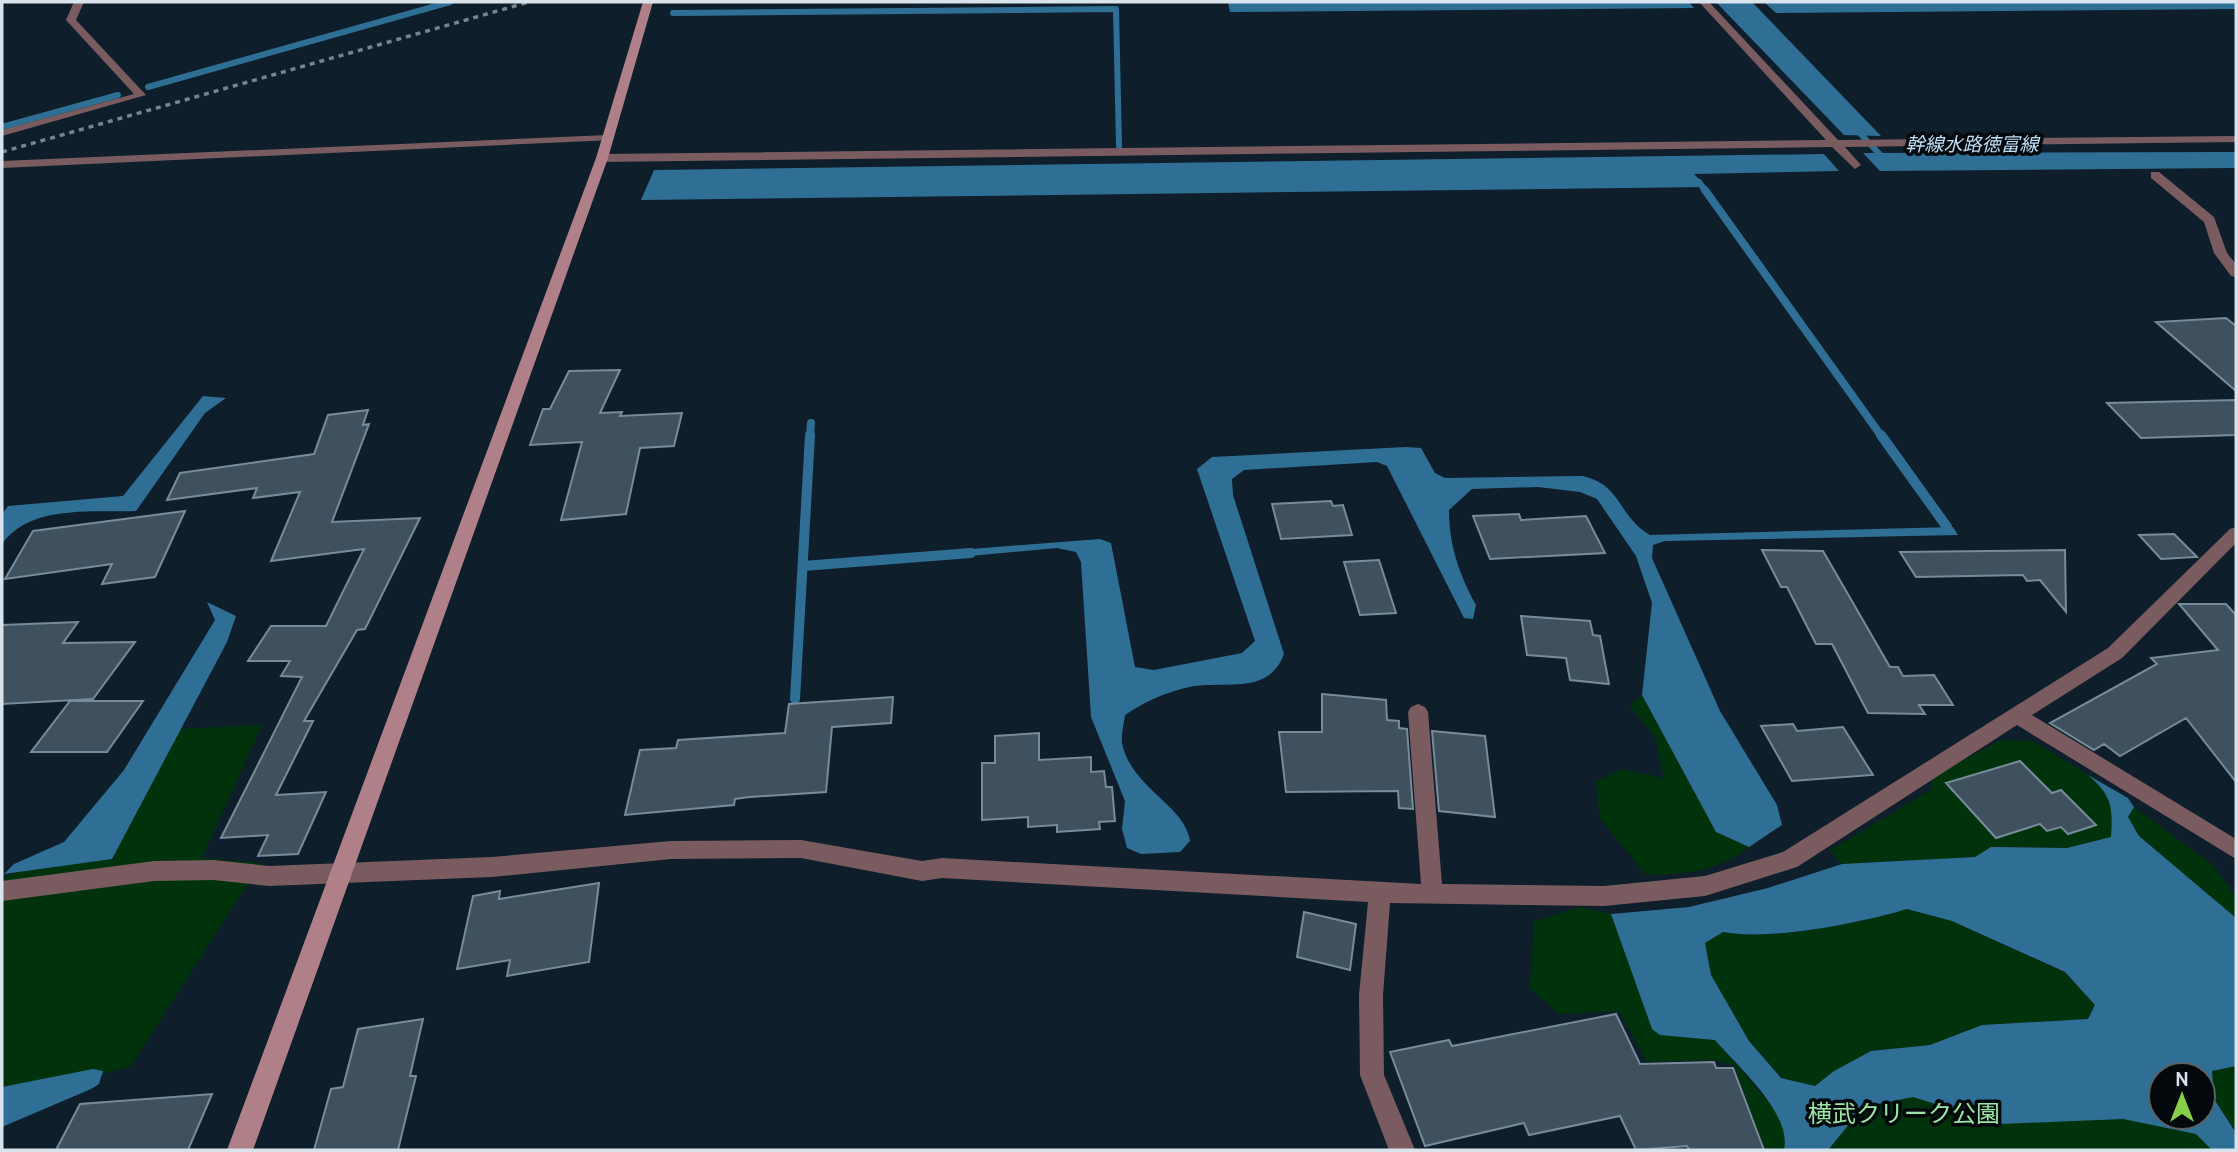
<svg xmlns="http://www.w3.org/2000/svg" width="2238" height="1152" viewBox="0 0 2238 1152" font-family="Cabin,'Noto Sans JP',sans-serif">
  <rect width="100%" height="100%" fill="#0e1e2a"/>
  <path fill="#00330c" d="M1642,695L1716,832L1749,847C1719,872 1683,874 1646,875L1600,818L1596,782L1621,769L1664,778L1655,737L1629,705Z
    M262,725L202,858L261,863L131,1066L2,1103V878L98,843L171,729Z
    M2001,740L2033,741L2088,775L2108,793L2112,810L2111,837L2067,848L1991,847L1975,857L1842,864L1830,850L1931,790L1932,777Z
    M2134,807L2213,865L2236,897V918L2139,836L2128,817Z
    M1580,907L1611,914L1652,1029L1715,1040L1778,1113L1786,1141L1784,1150H1765L1734,1066L1715,1060L1647,1062L1619,1011L1559,1014L1530,988L1534,921Z
    M1907,909L1952,921L2065,973L2095,1005L2087,1019L1982,1025L1930,1045L1871,1051L1834,1071L1815,1086L1781,1078L1749,1041L1711,975L1705,943L1723,932C1769,941 1861,923 1907,909Z
    M2236,1066V1133L2214,1099L2212,1070Z
    M1888,1076L2161,1086V1117H2193L2227,1150H1813Z"/>
  <path fill="#306f95" fill-rule="evenodd" d="M1228,2H1689L1694,8L1230,12Z
    M1716,2H1752L1881,136L1844,135Z
    M1764,2H2236V9L1776,13Z
    M2236,152V168L1880,171L1863,153Z
    M1824,154L1839,171L1694,174L1707,187L641,200L654,170Z
    M203,396L226,398L205,413L136,511C92,513 31,504 2,544V514L8,506L123,496Z
    M1406,447L1421,448L1435,473L1445,478L1582,476C1622,484 1618,517 1650,535L1953,527L1958,535L1665,541L1653,545L1652,558L1720,711L1777,805L1782,825L1749,847L1716,832L1642,695L1652,603L1636,556L1597,499L1580,492L1538,487L1472,489L1449,510C1449,545 1459,574 1476,605L1473,619L1464,618L1387,466L1377,462L1244,470L1232,479L1233,495L1284,654C1268,697 1223,680 1189,687C1164,693 1146,701 1125,715C1124,723 1121,735 1122,743C1131,788 1185,805 1190,841L1180,852L1141,854L1127,848L1122,829L1125,801L1091,717L1081,562L1076,552L1057,548L970,556L971,549L1100,539L1111,543L1135,667L1154,670L1242,653L1255,641L1197,469L1212,457Z
    M207,602L236,616L227,642L112,859L4,874L14,864L64,842L124,770L215,620Z
    M2088,775L2128,798L2134,807L2128,817L2139,836L2236,918V1066L2212,1071L2214,1099L2236,1133V1150H2212L2196,1134L2123,1119L2000,1124L1913,1097L1863,1107L1828,1150H1784C1792,1113 1738,1067 1715,1040L1660,1035L1652,1029L1611,914L1689,907L1768,888L1842,864L1975,857L1991,847L2067,848L2111,837C2113,806 2112,796 2088,775ZM1907,909L1952,921L2065,972L2095,1005L2088,1019L1982,1025L1930,1045L1871,1051L1834,1071L1815,1086L1781,1078L1749,1041L1711,975L1705,943L1723,932C1771,941 1860,923 1907,909ZM2161,1075H2203V1117H2161Z
    M93,1069L103,1071L99,1084L91,1089L2,1127V1087Z"/>
  <g fill="none" stroke-linecap="round" stroke-linejoin="round">
    <path stroke="#306f95" stroke-width="6" d="M673,13L1116,9L1119,146
      M148,87L450,2
      M2,127L118,95
      M1854,127L1887,162
      M1699,182L1706,192"/>
    <path stroke="#306f95" stroke-width="8" d="M1705,190L1882,437
      M810,437L811,423"/>
    <path stroke="#306f95" stroke-width="10" d="M1881,435L1947,527
      M803,566L971,553
      M795,699L810,435"/>
  </g>
  <path fill="#3f515e" stroke="#788b9a" stroke-width="2" d="M2226,318L2236,326V391L2156,322Z
    M620,370L600,413L622,412L620,416L682,413L674,446L640,448L626,514L561,520L582,442L530,445L543,409H550L569,371Z
    M2236,400V435L2141,438L2107,403Z
    M368,410L363,425L369,424L332,522L420,518L365,629L357,630L304,721H313L276,795L326,792L298,854L258,856L268,835L221,838L302,677L281,676L290,661H248L271,626H326L364,549L271,561L300,492L253,498L257,488L167,500L180,473L314,454L328,415Z
    M1331,501L1333,506L1343,505L1352,535L1281,539L1272,504Z
    M185,511L155,577L102,584L112,564L5,579L33,531Z
    M1519,514L1521,520L1586,516L1605,553L1490,559L1473,516Z
    M2174,534L2197,557L2161,559L2139,535Z
    M1762,550L1823,551L1890,667H1898L1903,676L1934,675L1953,705H1919L1925,714L1868,713L1832,644H1816L1787,587H1781Z
    M2065,550L2066,612L2040,580L2027,581L2023,575L1916,577L1900,552Z
    M1379,560L1396,613L1360,615L1344,562Z
    M2179,604H2226L2236,615V782L2186,718L2120,756L2104,744L2094,750L2050,723L2157,664L2151,658L2218,650Z
    M1521,616L1590,621L1593,635L1600,636L1609,684L1570,680L1566,658L1527,655Z
    M78,622L63,643L135,642L93,699L2,704V625Z
    M1322,694L1386,700L1387,720L1399,721V728L1407,729L1413,809L1399,808L1398,791L1286,792L1279,732H1322Z
    M893,697L891,723L832,727L826,792L750,797L735,799L734,805L625,815L640,750L676,748L678,740L785,733L789,704Z
    M70,701H143L107,752H31Z
    M1793,724L1797,731L1843,727L1873,775L1792,781L1761,726Z
    M1432,731L1485,736L1495,817L1439,811Z
    M1039,733V760L1091,757V772L1104,771L1106,787H1112L1115,821L1099,822L1100,829L1057,832V825L1028,827V817L982,820V763H995V736Z
    M2020,761L2052,793L2061,790L2096,825L2068,834L2061,827L2047,831L2040,824L1996,838L1946,783Z
    M599,883L589,962L507,976L510,960L457,969L473,896L500,891L499,899Z
    M1304,912L1356,924L1350,970L1297,957Z
    M1616,1014L1640,1064L1714,1062L1716,1068H1733L1764,1150H1689L1687,1146L1636,1150L1620,1116L1529,1135L1524,1123L1425,1146L1390,1052L1449,1040L1452,1046Z
    M423,1019L410,1076H416L398,1150H314L331,1089L343,1087L358,1029Z
    M212,1094L188,1150H56L80,1104Z"/>
  <g fill="none" stroke-linecap="round" stroke-linejoin="round">
    <path fill="#7a5c60" fill-rule="evenodd" d="M74,2H84L76,20L146,95L2,136V130L134,94L66,20Z
      M1699,2H1709L1838,140L2236,136V142L1845,147L1861,165L1855,169L1832,147L602,162L596,158L602,154L1826,140Z
      M608,135L614,138L612,140L2,168V161Z
      M2151,172H2159L2214,217L2227,253L2236,264V277L2231,276L2214,253L2204,222L2151,178Z
      M2236,527V543L2122,658L2032,715L2236,839V859L2017,725L1797,867L1705,896L1604,906L1390,903L1383,995L1384,1075L1415,1150H1389L1360,1075L1359,995L1368,902L942,878L922,881L801,858L671,859L492,877L269,886L213,880L154,881L2,901V881L154,861L213,860L269,866L492,857L671,841L801,840L922,861L942,858L1421,884L1408,712L1411,707L1418,704L1425,707L1428,712L1442,884L1604,886L1705,876L1783,852L2108,648L2230,529Z"/>
    <path fill="#af8087" fill-rule="evenodd" d="M643,2H653L608,158L253,1150H227L596,158Z"/>
    <path stroke="#77848e" stroke-width="3.5" stroke-dasharray="5 5" stroke-linecap="butt" d="M2,152L529,2"/>
  </g>
  <g text-anchor="middle" stroke-width="7" stroke-linejoin="round" paint-order="stroke">
    <g font-size="19" font-style="italic" fill="#bedff6" stroke="#03080c">
      <text x="1972" y="151">幹線水路徳富線</text>
    </g>
    <g font-size="24" fill="#9be6a4" stroke="#03080c">
      <text x="1904" y="1122">横武クリーク公園</text>
    </g>
  </g>
  <rect width="2238" height="1152" fill="none" stroke="#d8e3eb" stroke-width="7"/>
  <g transform="translate(2182 1096)"><circle r="33" fill="#03080c" stroke="#586065" stroke-width="2"/>
  <path d="M0-5L12 26L0 18L-12 26Z" fill="#88cf49"/>
  <text y="-10" font-size="19" font-weight="bold" text-anchor="middle" fill="#d8e3eb">N</text>
  </g>
</svg>
